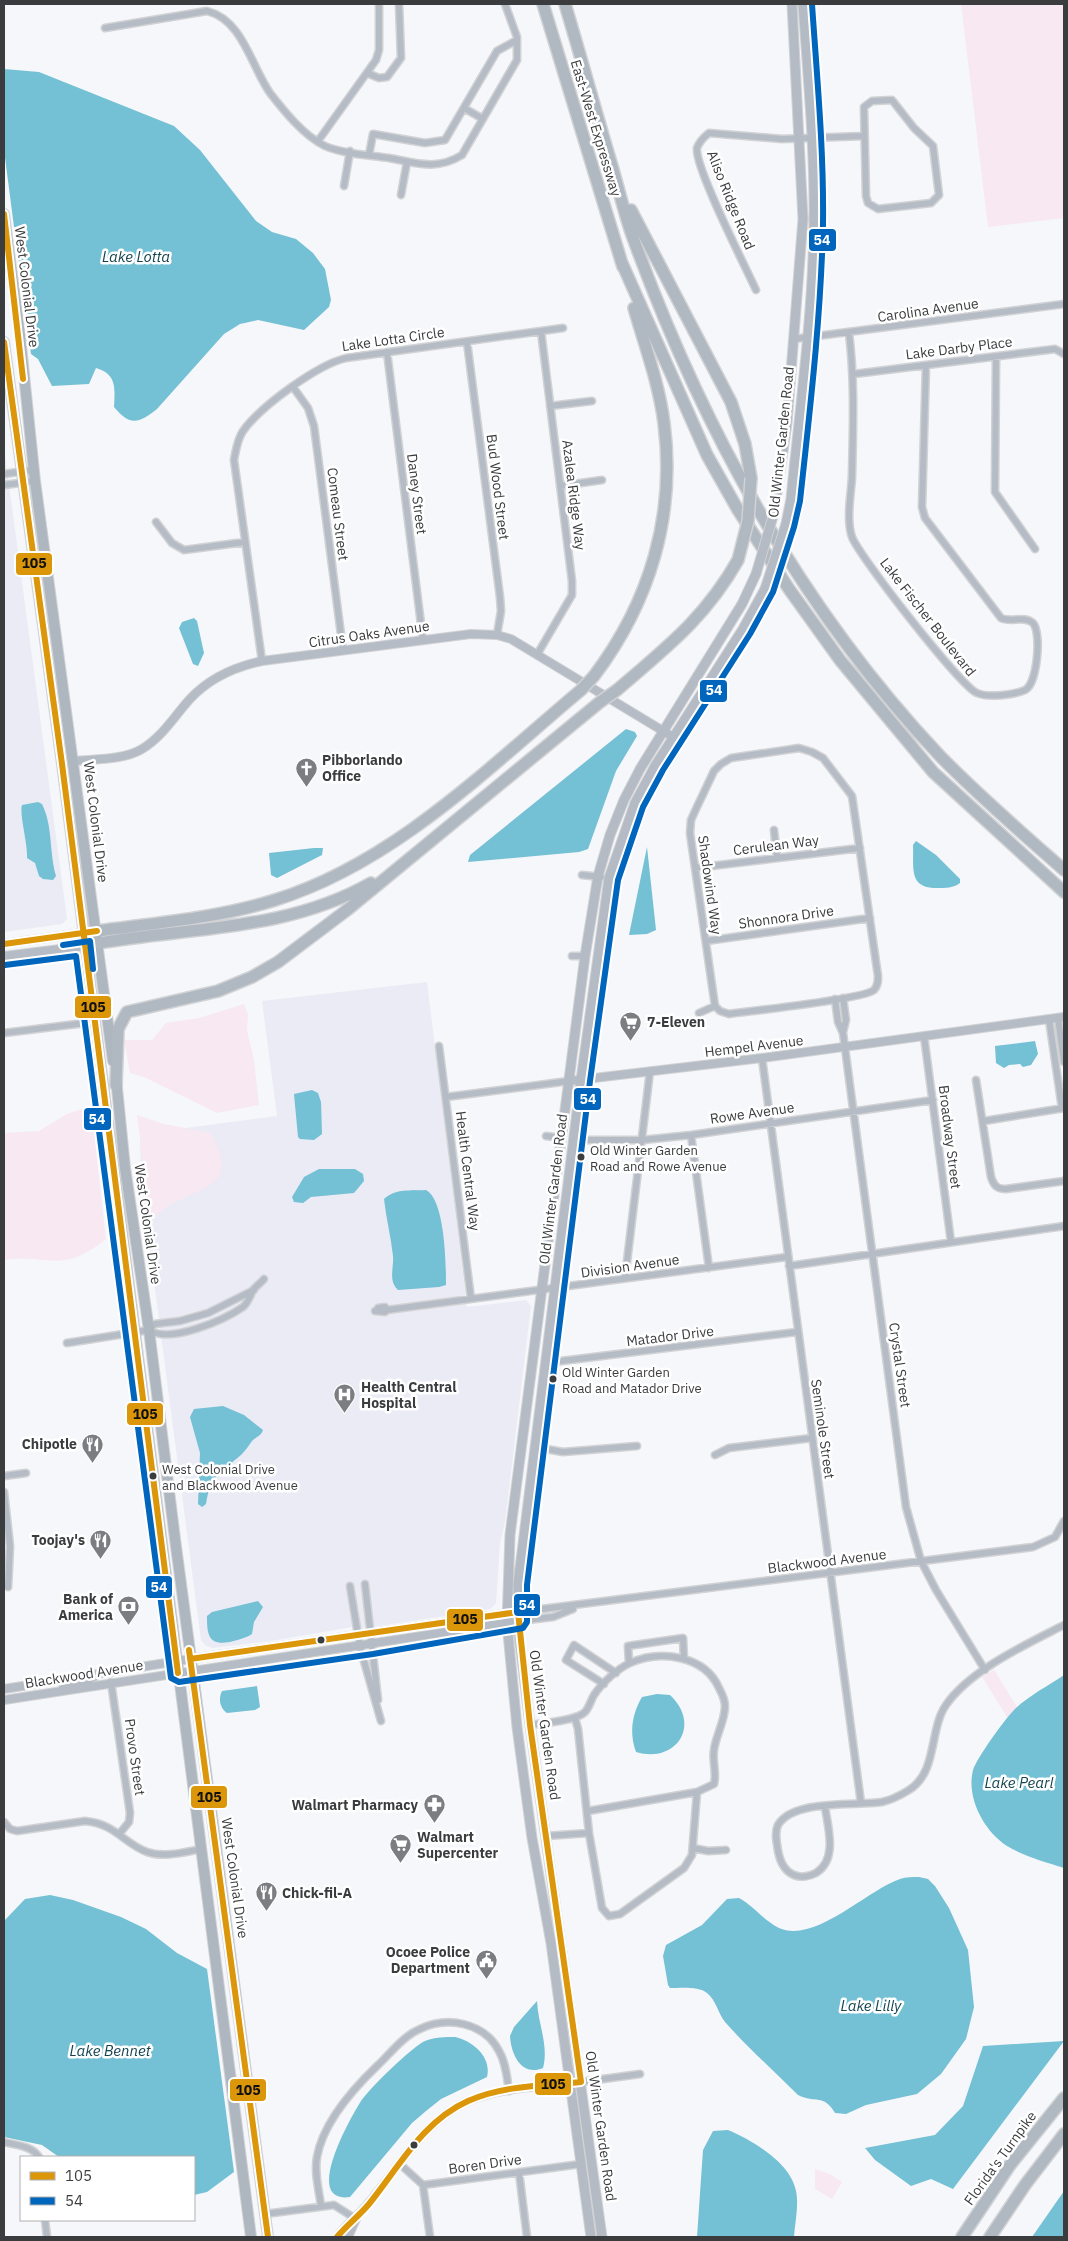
<svg xmlns="http://www.w3.org/2000/svg" width="1068" height="2241" viewBox="0 0 1068 2241" font-family="'IBM Plex Sans',sans-serif">
  <rect width="100%" height="100%" fill="#f6f7fb"/>
  <path fill="#eaebf5" d="M4,447L67,919L62,924L4,932Z
    M427,982L467,1307L526,1300L531,1306L505,1522L500,1543L496,1603L490,1609L353,1630L352,1627L271,1641L213,1648L206,1646L201,1640L141,1183L140,1134L277,1116L262,1001Z"/>
  <path fill="#f7e8f2" d="M961,4H1064V218L988,227Z
    M244,1004L248,1014L247,1030L254,1060L259,1105L217,1113L144,1077L130,1073L124,1040H152L166,1023L199,1018Z
    M91,1106L106,1239C61,1275 50,1254 4,1260V1133L39,1131L67,1114Z
    M137,1115L164,1124L211,1133C238,1185 209,1184 172,1204C164,1208 157,1215 150,1221Z
    M994,1670L1027,1723L1015,1730L982,1677Z
    M815,2169L830,2174L842,2182L832,2199L815,2189Z"/>
  <path fill="#74c0d4" d="M4,69L39,72L174,126L200,150L256,221L272,232L296,239L313,253L325,269L331,300L329,307L304,330L258,320L240,324L224,334L157,409C138,424 130,426 114,407C115,388 117,374 96,368L89,384L52,386L38,359L31,354L14,226L4,227Z
    M194,618L197,621L204,653L198,666L193,664L179,628L182,622Z
    M626,729L635,732L637,736L616,771L588,849L579,852L468,862L470,855Z
    M38,802L42,804C53,826 49,852 56,876L53,880L43,879L39,876L35,863L27,858C28,844 19,814 22,805Z
    M916,841L936,855L960,879V883C953,888 946,888 937,888C908,888 914,868 913,845Z
    M647,847L656,930L647,934L629,935Z
    M314,848H323L322,855L277,878L271,875L269,853Z
    M1035,1041L1038,1054L1031,1065L1023,1067L1020,1064L1009,1065L1004,1068L996,1063L995,1046Z
    M312,1090L318,1093L321,1102L322,1134L314,1140L300,1139L298,1137L294,1094Z
    M319,1169H355L363,1174L364,1181L354,1193L311,1197L303,1203L294,1202L292,1197L304,1177Z
    M426,1190C445,1200 446,1264 446,1285L439,1287L398,1290C388,1281 394,1268 393,1256C391,1237 386,1218 384,1199C396,1188 411,1191 426,1190Z
    M223,1406L244,1415L263,1430C261,1436 256,1437 252,1441C249,1445 246,1450 242,1454C222,1472 210,1474 206,1504L202,1507L198,1504L200,1453L190,1417L194,1409Z
    M258,1601L263,1607L254,1622L252,1634C246,1638 237,1640 230,1642C208,1646 207,1634 207,1616L212,1612Z
    M1064,1675V1868C1046,1862 1023,1856 1007,1846C984,1831 966,1798 973,1770C977,1758 1004,1720 1014,1710C1028,1696 1048,1686 1064,1675Z
    M257,1686L260,1707L255,1710L227,1713C220,1708 218,1699 222,1691Z
    M657,1694L670,1695C702,1725 676,1764 636,1752C629,1733 632,1714 642,1697Z
    M919,1877L928,1879L935,1886L949,1908L968,1950L974,2007L966,2039L941,2074L917,2094L866,2105L846,2114L835,2113C823,2093 816,2104 798,2095C774,2071 748,2048 725,2022C718,2013 716,2000 707,1993C699,1986 681,1988 670,1988L668,1985L663,1956L666,1945L702,1925L727,1899L739,1898C754,1906 764,1921 779,1928C815,1944 867,1890 900,1879C906,1877 913,1877 919,1877Z
    M50,1895L73,1900L121,1917L146,1929L177,1953L207,1969L234,2172L207,2192L194,2195V2157H59L42,2145L4,2137V1921L25,1899Z
    M537,2001C538,2024 549,2046 543,2068C522,2077 511,2055 510,2036L514,2027Z
    M455,2037C473,2041 492,2057 487,2077L441,2099L426,2111L412,2123L350,2197C301,2204 352,2115 361,2101C370,2088 413,2046 425,2041C434,2037 446,2037 455,2037Z
    M1064,2041L953,2189L931,2179L911,2186L875,2160L865,2148L935,2135L963,2106L983,2046Z
    M728,2130C752,2140 791,2163 796,2191C799,2204 795,2223 794,2237H697L703,2150L713,2131Z
    M1064,2191V2237H1032Z"/>
  <path fill="#f6f7fb" d="M4,150L14,227L4,228Z"/>
  <g fill="none" stroke-linecap="round" stroke-linejoin="round">
    <defs>
      <path id="minor" d="M105,28L207,11C243,20 251,66 270,93C284,111 304,136 325,146C343,154 369,155 389,158C417,163 436,171 462,155L517,60V37L505,4
        M367,73L379,78L387,77L401,58L399,4
        M892,100L914,128L933,146L939,195L931,203L878,209L868,203L866,196L864,107L872,101Z
        M464,108L483,119
        M318,141L376,60L379,50V4
        M369,155L373,134L425,143L445,140L497,51L517,40
        M344,186L350,151
        M401,195L407,162
        M756,290C746,268 694,166 697,148C699,142 704,137 709,133L782,139L864,136
        M849,333C855,382 853,428 852,477C851,494 846,520 852,537C859,556 961,687 977,693C988,698 1014,695 1025,690C1037,685 1042,633 1033,623C1024,615 1011,623 1001,618L925,518L922,507L926,365
        M794,339L1064,304
        M467,342L500,597L501,611L497,635
        M387,352L423,640
        M996,357L995,492L1035,549
        M854,374L1055,349L1064,354
        M293,387L308,408L314,426L343,650
        M550,406L592,401
        M4,474L33,470
        M4,485L35,481
        M560,486L602,480
        M156,522L172,543L184,550L245,542
        M538,653L572,595V581L541,331
        M262,661L234,460C236,450 237,440 243,431C261,406 317,365 346,358L563,328
        M799,748L812,752L823,758L852,796L878,976C878,981 878,986 874,990C864,999 750,1011 729,1014L720,1011L715,1006L690,833L691,820L696,809L714,771L721,764L731,758Z
        M774,830L777,858
        M695,868L860,848
        M582,875L601,877
        M706,941L870,918
        M572,956H585
        M835,999L838,1022L843,1033L906,1507L921,1561L936,1590L985,1670
        M699,1013L715,1006
        M1058,1018L1064,1062
        M1049,1019L1062,1108
        M843,1032L846,1020L843,998
        M4,1033L93,1022
        M924,1036L951,1242
        M439,1046L471,1299
        M762,1058L861,1803
        M976,1080L991,1177C994,1186 997,1189 1006,1189L1064,1181
        M446,1097L569,1081
        M984,1121L1064,1108
        M691,1135L709,1268
        M546,1136L562,1138
        M573,1140H642L691,1135L933,1100
        M789,1266L1064,1226
        M625,1278L650,1071
        M387,1310C521,1293 654,1275 787,1257
        M375,1311L385,1312L387,1310L385,1307L378,1308L377,1311
        M149,1330C170,1344 224,1320 243,1307C248,1303 250,1296 253,1290C256,1286 261,1283 264,1279
        M67,1343L149,1330L155,1324L180,1321L208,1313L254,1290
        M545,1363L797,1332
        M535,1447L563,1452L637,1446
        M715,1455L729,1448L812,1438
        M4,1476L26,1473
        M4,1492L10,1546L8,1587
        M365,1584L378,1700
        M350,1586L360,1647L381,1721
        M518,1612L1033,1547L1055,1537L1064,1521
        M518,1621L553,1617L573,1609
        M629,1663L628,1646L683,1638L684,1659
        M111,1682L130,1813L129,1822L120,1833
        M604,1684L566,1660L574,1645L616,1673
        M575,1718L578,1729L589,1833
        M530,1725C543,1723 576,1721 585,1712C589,1708 591,1700 594,1695C602,1683 617,1669 630,1663C661,1649 705,1656 719,1688C722,1694 725,1699 725,1706C725,1721 716,1735 714,1750C712,1761 717,1772 714,1784L697,1792L588,1811
        M825,1807C828,1828 838,1859 816,1873C810,1876 801,1878 794,1875C784,1871 780,1861 778,1851C777,1843 774,1833 778,1825C793,1799 855,1806 882,1802C891,1800 901,1795 909,1790C938,1772 929,1729 946,1705C970,1670 1027,1644 1064,1625
        M4,1822L10,1829L17,1831L85,1821C116,1824 123,1843 147,1852C164,1858 185,1852 202,1849
        M546,1836L589,1833L602,1908L609,1916L620,1914L684,1868L692,1855L697,1792
        M693,1848L708,1851L726,1850
        M581,2082L640,2074
        M4,2142C16,2145 32,2146 39,2157
        M401,2165L423,2185L581,2164
        M519,2172L527,2237
        M423,2185L430,2237
        M321,2206C319,2191 314,2172 317,2157C323,2123 353,2089 377,2066C390,2054 403,2036 420,2029C447,2016 484,2022 499,2051C506,2063 507,2078 509,2091
        M265,2214L334,2205L356,2219
        M45,2220L47,2237"/>
      <path id="tertiary" d="M75,761C95,759 124,760 142,749C162,737 174,717 189,700C209,678 234,667 262,661L471,634L497,635L511,639L673,737
        M4,944L82,933
        M4,956L84,946
        M569,1081L762,1058L1064,1017
        M63,1688C74,1681 88,1683 98,1674
        M4,1689L203,1657L518,1612
        M4,1700L518,1621
        M337,2237C346,2225 358,2216 368,2204C398,2169 424,2120 468,2101C500,2087 540,2087 574,2083
        M348,2237L356,2219"/>
      <path id="secondary" d="M774,513L787,423L803,219L792,4
        M786,524L791,499C800,408 813,315 814,223C815,150 808,77 803,4
        M591,2237L551,1943L532,1838L517,1727L507,1623L510,1535L585,956L598,876L610,835L624,800L640,769L742,604L756,574
        M602,2237L530,1725L518,1626V1584L581,1080L609,878L635,803L655,766L743,629L765,589"/>
      <path id="trunk" d="M4,214L20,336L35,481L113,1061
        M4,342L62,764L251,2237
        M116,1078L125,1168L149,1330L175,1539L268,2237"/>
      <path id="motorway" d="M543,4L623,267
        M565,4C580,54 594,105 609,156C617,182 623,209 632,235C701,425 800,608 940,756C979,796 1022,833 1064,870
        M631,210L731,402L745,444L751,478
        M621,261L707,455L738,510L789,589L840,660L933,772L1064,892
        M594,676C650,602 676,515 664,423C659,384 645,346 634,308
        M617,690C667,647 705,618 738,560
        M97,931C156,923 218,918 275,900C394,863 488,768 581,690
        M99,943C191,927 287,931 371,883
        M116,1085L118,1029L127,1012L218,991L252,977L278,962L347,910L600,702
        M962,2237L1010,2165L1064,2098
        M990,2237L1025,2185L1064,2134"/>
    </defs>
    <use href="#minor" stroke="#d1d2d4" stroke-width="9"/>
    <use href="#tertiary" stroke="#d1d2d4" stroke-width="10"/>
    <use href="#secondary" stroke="#d1d2d4" stroke-width="11"/>
    <use href="#trunk" stroke="#d1d2d4" stroke-width="12"/>
    <use href="#motorway" stroke="#d1d2d4" stroke-width="14"/>
    <use href="#minor" stroke="#b5bcc5" stroke-width="6"/>
    <use href="#tertiary" stroke="#b5bcc5" stroke-width="8"/>
    <use href="#secondary" stroke="#b4bbc4" stroke-width="9"/>
    <use href="#trunk" stroke="#aeb6c0" stroke-width="10"/>
    <use href="#motorway" stroke="#b0b8c2" stroke-width="11"/>
    <defs>
      <path id="secondary-bridge" d="M756,574L774,513
        M765,589L786,524"/>
      <path id="motorway-bridge" d="M738,560L748,521L751,478
        M581,690L594,676
        M600,702L617,690"/>
    </defs>
    <use href="#secondary-bridge" stroke="#d1d2d4" stroke-width="11" stroke-linecap="butt"/>
    <use href="#motorway-bridge" stroke="#d1d2d4" stroke-width="14" stroke-linecap="butt"/>
    <use href="#secondary-bridge" stroke="#b4bbc4" stroke-width="9"/>
    <use href="#motorway-bridge" stroke="#b0b8c2" stroke-width="11"/>
    <defs>
      <path id="bus-1" d="M4,214L23,379
        M4,342L62,764L178,1673
        M4,944L97,931
        M189,1650L268,2237
        M190,1659L518,1612L530,1725L581,2082C544,2086 503,2085 468,2101C423,2121 399,2167 369,2204C359,2216 347,2225 337,2237"/>
      <path id="bus-2" d="M63,945L90,941L93,969
        M5,965L76,956L171,1678L179,1682L373,1654L523,1628L527,1622V1585L590,1081L618,880L643,807L663,770L750,634L773,592L794,527L800,501C810,409 821,317 823,224C824,151 817,77 812,4"/>
    </defs>
    <use href="#bus-1" stroke="#fff" stroke-width="10"/>
    <use href="#bus-2" stroke="#fff" stroke-width="10"/>
    <use href="#bus-1" stroke="#db9609" stroke-width="6"/>
    <use href="#bus-2" stroke="#0065bd" stroke-width="6"/>
  </g>
  <defs>
    <symbol id="church-pin" viewBox="-11 -11 22 30"><path d="M0 17L-7.5 6A9.5 9.5 0 1 1 7.5 6Z" fill="#7c7d80" stroke="#fff"/><path d="M-1.2-6h2.4v3.5h3.3v2.4h-3.3V6h-2.4V-.1h-3.3v-2.4h3.3Z" fill="#fff"/></symbol>
    <symbol id="supermarket-pin" viewBox="-11 -11 22 30"><path d="M0 17L-7.5 6A9.5 9.5 0 1 1 7.5 6Z" fill="#7c7d80" stroke="#fff"/><path d="M-6-5.5h2.5l.6 2H6L4.5 2H-2.5L-4.4-4H-6ZM-1.5 3.2a1.3 1.3 0 1 0 .1 0ZM3 3.2a1.3 1.3 0 1 0 .1 0Z" fill="#fff"/></symbol>
    <symbol id="hospital-pin" viewBox="-11 -11 22 30"><path d="M0 17L-7.5 6A9.5 9.5 0 1 1 7.5 6Z" fill="#7c7d80" stroke="#fff"/><path d="M-5-5h3v3.5h4V-5h3V5h-3V1.5h-4V5h-3Z" fill="#fff"/></symbol>
    <symbol id="restaurant-pin" viewBox="-11 -11 22 30"><path d="M0 17L-7.5 6A9.5 9.5 0 1 1 7.5 6Z" fill="#7c7d80" stroke="#fff"/><path d="M-5-6h1v4h1v-4h1v4h1v-4h1v5L-1.5 .5V6h-2V.5L-5-1ZM5-6V6H3V1.5H1.5Q1.5-4 5-6Z" fill="#fff"/></symbol>
    <symbol id="bank-pin" viewBox="-11 -11 22 30"><path d="M0 17L-7.5 6A9.5 9.5 0 1 1 7.5 6Z" fill="#7c7d80" stroke="#fff"/><path d="M-6-4H6V4H-6ZM0-2.3a2.3 2.3 0 1 0 0 4.6a2.3 2.3 0 1 0 0-4.6Z" fill="#fff"/></symbol>
    <symbol id="pharmacy-pin" viewBox="-11 -11 22 30"><path d="M0 17L-7.5 6A9.5 9.5 0 1 1 7.5 6Z" fill="#7c7d80" stroke="#fff"/><path d="M-2-6h4v4h4v4h-4v4h-4v-4h-4v-4h4Z" fill="#fff"/></symbol>
    <symbol id="civic-pin" viewBox="-11 -11 22 30"><path d="M0 17L-7.5 6A9.5 9.5 0 1 1 7.5 6Z" fill="#7c7d80" stroke="#fff"/><path d="M-.6-6.5H3V-4.5H.6V-3L4-1V1h2V6H-6V1h2V-1L-.6-3ZM-1.2 2.5V6h2.4V2.5Z" fill="#fff"/></symbol>
  </defs>
  <g fill-rule="evenodd">
    <use href="#church-pin" x="294" y="756" width="25" height="34"/>
    <use href="#supermarket-pin" x="618" y="1010" width="25" height="34"/>
    <use href="#hospital-pin" x="332" y="1382" width="25" height="34"/>
    <use href="#restaurant-pin" x="80" y="1432" width="25" height="34"/>
    <use href="#restaurant-pin" x="88" y="1528" width="25" height="34"/>
    <use href="#bank-pin" x="116" y="1594" width="25" height="34"/>
    <use href="#pharmacy-pin" x="422" y="1792" width="25" height="34"/>
    <use href="#supermarket-pin" x="388" y="1832" width="25" height="34"/>
    <use href="#restaurant-pin" x="254" y="1880" width="25" height="34"/>
    <use href="#civic-pin" x="474" y="1948" width="25" height="34"/>
  </g>
  <g fill="#3b3c3e" stroke="#fff" stroke-width="2">
    <circle cx="581" cy="1157" r="4.5"/>
    <circle cx="553" cy="1379" r="4.5"/>
    <circle cx="153" cy="1476" r="4.5"/>
    <circle cx="321" cy="1640" r="4.5"/>
    <circle cx="414" cy="2145" r="4.5"/>
  </g>
  <g text-anchor="middle" stroke-width="5" stroke-linejoin="round" paint-order="stroke">
    <g font-size="13" fill="#3b3c3e" stroke="#fff" text-anchor="start">
      <text x="590" y="1155">Old Winter Garden<tspan x="590" dy="16">Road and Rowe Avenue</tspan></text>
      <text x="562" y="1377">Old Winter Garden<tspan x="562" dy="16">Road and Matador Drive</tspan></text>
      <text x="162" y="1474">West Colonial Drive<tspan x="162" dy="16">and Blackwood Avenue</tspan></text>
    </g>
    <g font-size="14" fill="#3b3c3e" stroke="#fff">
      <text transform="translate(596 128) rotate(73)" y="5">East-West Expressway</text>
      <text transform="translate(731 200) rotate(68)" y="5">Aliso Ridge Road</text>
      <text transform="translate(27 287) rotate(83)" y="5">West Colonial Drive</text>
      <text transform="translate(928 310) rotate(-8)" y="5">Carolina Avenue</text>
      <text transform="translate(393 339) rotate(-8)" y="5">Lake Lotta Circle</text>
      <text transform="translate(959 348) rotate(-7)" y="5">Lake Darby Place</text>
      <text transform="translate(781 442) rotate(-84)" y="5">Old Winter Garden Road</text>
      <text transform="translate(498 487) rotate(83)" y="5">Bud Wood Street</text>
      <text transform="translate(417 494) rotate(83)" y="5">Daney Street</text>
      <text transform="translate(574 495) rotate(83)" y="5">Azalea Ridge Way</text>
      <text transform="translate(338 514) rotate(83)" y="5">Comeau Street</text>
      <text transform="translate(928 617) rotate(52)" y="5">Lake Fischer Boulevard</text>
      <text transform="translate(369 634) rotate(-8)" y="5">Citrus Oaks Avenue</text>
      <text transform="translate(96 822) rotate(83)" y="5">West Colonial Drive</text>
      <text transform="translate(776 845) rotate(-7)" y="5">Cerulean Way</text>
      <text transform="translate(710 885) rotate(82)" y="5">Shadowind Way</text>
      <text transform="translate(786 917) rotate(-8)" y="5">Shonnora Drive</text>
      <text transform="translate(754 1046) rotate(-7)" y="5">Hempel Avenue</text>
      <text transform="translate(752 1113) rotate(-8)" y="5">Rowe Avenue</text>
      <text transform="translate(950 1137) rotate(83)" y="5">Broadway Street</text>
      <text transform="translate(468 1171) rotate(83)" y="5">Health Central Way</text>
      <text transform="translate(553 1189) rotate(-83)" y="5">Old Winter Garden Road</text>
      <text transform="translate(148 1224) rotate(82)" y="5">West Colonial Drive</text>
      <text transform="translate(630 1266) rotate(-8)" y="5">Division Avenue</text>
      <text transform="translate(670 1336) rotate(-7)" y="5">Matador Drive</text>
      <text transform="translate(900 1365) rotate(82)" y="5">Crystal Street</text>
      <text transform="translate(823 1429) rotate(82)" y="5">Seminole Street</text>
      <text transform="translate(827 1561) rotate(-7)" y="5">Blackwood Avenue</text>
      <text transform="translate(84 1674) rotate(-9)" y="5">Blackwood Avenue</text>
      <text transform="translate(545 1725) rotate(82)" y="5">Old Winter Garden Road</text>
      <text transform="translate(135 1757) rotate(82)" y="5">Provo Street</text>
      <text transform="translate(235 1878) rotate(82)" y="5">West Colonial Drive</text>
      <text transform="translate(601 2126) rotate(82)" y="5">Old Winter Garden Road</text>
      <text transform="translate(1000 2158) rotate(-54)" y="5">Florida's Turnpike</text>
      <text transform="translate(485 2164) rotate(-8)" y="5">Boren Drive</text>
    </g>
    <g font-size="14" font-weight="bold" fill="#3b3c3e" stroke="#fff" text-anchor="start">
      <text x="322" y="765">Pibborlando<tspan x="322" dy="16">Office</tspan></text>
      <text x="647" y="1027">7-Eleven</text>
      <text x="361" y="1392">Health Central<tspan x="361" dy="16">Hospital</tspan></text>
      <text x="77" y="1449" text-anchor="end">Chipotle</text>
      <text x="85" y="1545" text-anchor="end">Toojay's</text>
      <text x="113" y="1604" text-anchor="end">Bank of<tspan x="113" dy="16">America</tspan></text>
      <text x="418" y="1810" text-anchor="end">Walmart Pharmacy</text>
      <text x="417" y="1842">Walmart<tspan x="417" dy="16">Supercenter</tspan></text>
      <text x="282" y="1898">Chick-fil-A</text>
      <text x="470" y="1957" text-anchor="end">Ocoee Police<tspan x="470" dy="16">Department</tspan></text>
    </g>
    <g font-size="15" font-style="italic" fill="#154450" stroke="#fff">
      <text x="136" y="262">Lake Lotta</text>
      <text x="1019" y="1788">Lake Pearl</text>
      <text x="871" y="2011">Lake Lilly</text>
      <text x="110" y="2056">Lake Bennet</text>
    </g>
  </g>
  <g stroke="#fff" stroke-width="2">
    <rect x="808" y="228" width="29" height="24" rx="5" fill="#0065bd"/>
    <rect x="15" y="552" width="38" height="24" rx="5" fill="#db9609"/>
    <rect x="699" y="679" width="29" height="24" rx="5" fill="#0065bd"/>
    <rect x="74" y="995" width="38" height="24" rx="5" fill="#db9609"/>
    <rect x="573" y="1087" width="29" height="24" rx="5" fill="#0065bd"/>
    <rect x="83" y="1107" width="29" height="24" rx="5" fill="#0065bd"/>
    <rect x="126" y="1402" width="38" height="24" rx="5" fill="#db9609"/>
    <rect x="145" y="1575" width="28" height="24" rx="5" fill="#0065bd"/>
    <rect x="513" y="1593" width="28" height="24" rx="5" fill="#0065bd"/>
    <rect x="446" y="1608" width="38" height="24" rx="5" fill="#db9609"/>
    <rect x="190" y="1785" width="38" height="24" rx="5" fill="#db9609"/>
    <rect x="534" y="2072" width="38" height="24" rx="5" fill="#db9609"/>
    <rect x="229" y="2078" width="38" height="24" rx="5" fill="#db9609"/>
  </g>
  <g font-size="14" text-anchor="middle" font-weight="bold" fill="#fff">
    <text x="822" y="245">54</text>
    <text x="714" y="695">54</text>
    <text x="588" y="1104">54</text>
    <text x="97" y="1124">54</text>
    <text x="159" y="1592">54</text>
    <text x="527" y="1610">54</text>
  </g>
  <g font-size="14" text-anchor="middle" font-weight="bold" fill="#111">
    <text x="34" y="568">105</text>
    <text x="93" y="1012">105</text>
    <text x="145" y="1419">105</text>
    <text x="465" y="1624">105</text>
    <text x="209" y="1802">105</text>
    <text x="553" y="2089">105</text>
    <text x="248" y="2095">105</text>
  </g>
  <rect width="1068" height="2241" fill="none" stroke="#3b3c3e" stroke-width="10"/>
  <rect x="20" y="2156" width="175" height="65" fill="#ffffff" stroke="#b1b1b2"/>
  <rect x="30" y="2172" width="25" height="8" fill="#db9609" stroke="#b1b1b2"/>
  <text x="65" y="2181" font-size="15" fill="#3b3c3e">105</text>
  <rect x="30" y="2197" width="25" height="8" fill="#0065bd" stroke="#b1b1b2"/>
  <text x="65" y="2206" font-size="15" fill="#3b3c3e">54</text>
</svg>
